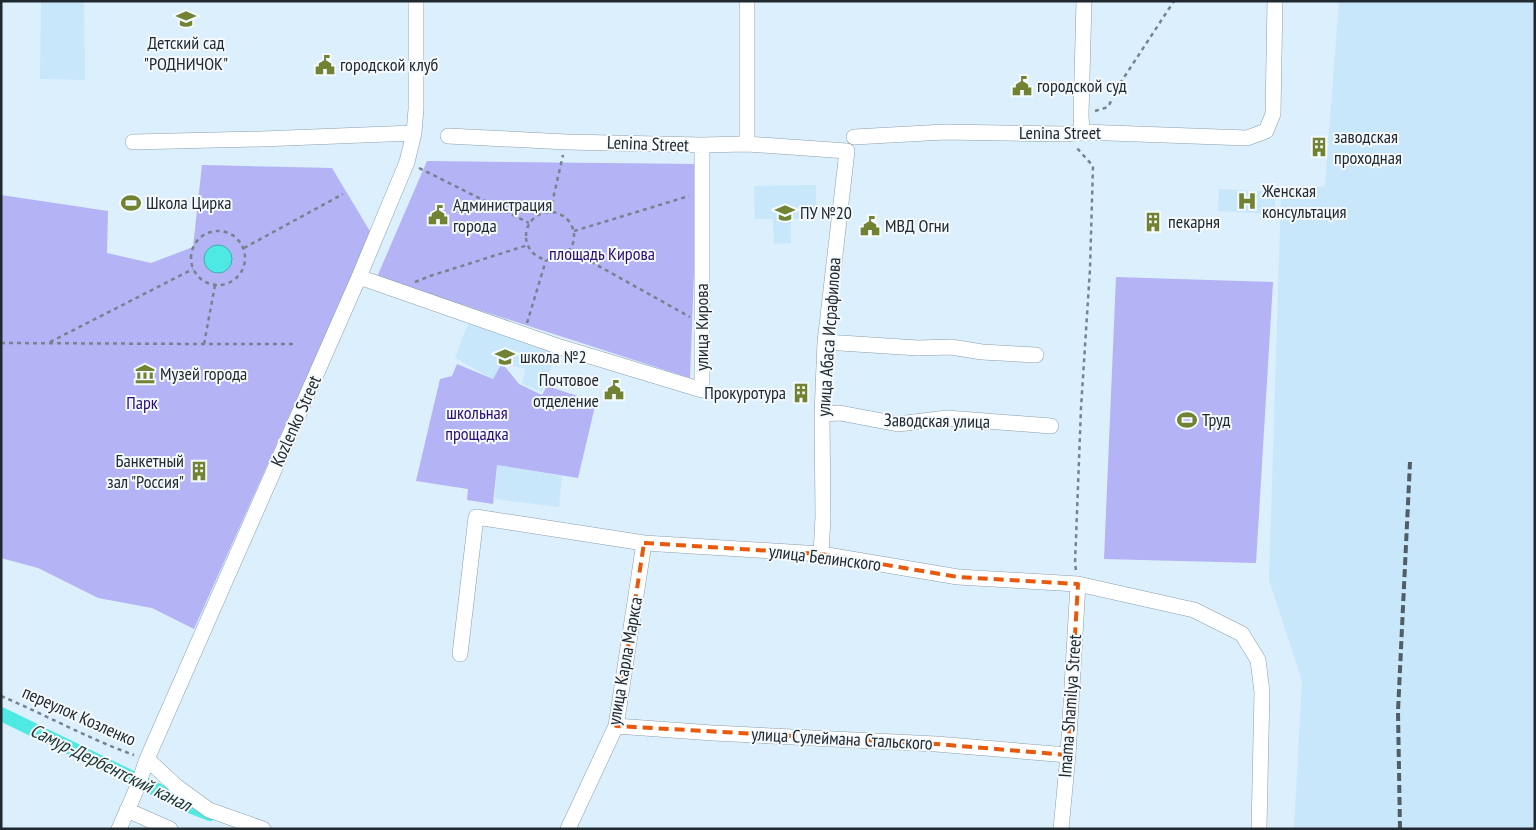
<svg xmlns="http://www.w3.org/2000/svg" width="1536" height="830" viewBox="0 0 1536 830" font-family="'PT Sans Narrow',sans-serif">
  <rect width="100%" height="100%" fill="#dceffc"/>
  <path fill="#c8e7fb" d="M41,1H84L85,80L40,79Z
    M1339,1H1535V829H1294L1302,681L1269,580L1281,194L1325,186Z
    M816,185V219H791V243L774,244L773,219H755L754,186Z
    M1219,189L1276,192L1274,214L1218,211Z
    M469,321L551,350L556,355L542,392L522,384L525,369L502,363L493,379L455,358Z
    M497,465L562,476L559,507L495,499Z"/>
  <path fill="#b3b3f6" d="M427,161L698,164L690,378L377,277Z
    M202,165L332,168L371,233L194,629L152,608L98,598L38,568L1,558V195L108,211L107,253L151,263L193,247Z
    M1116,277L1273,282L1256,563L1104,559Z
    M502,363L519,384L542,395L547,386L596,402L578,478L497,465L493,504L467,500L468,489L416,481L440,379L452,376L457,364L493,379Z"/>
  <path fill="#4de9e2" stroke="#40afac" d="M204 259a14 14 0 1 1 28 0a14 14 0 1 1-28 0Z"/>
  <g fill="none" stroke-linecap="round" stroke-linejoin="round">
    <path stroke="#4de9e2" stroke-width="14" d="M1,714L192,807L210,814"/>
    <defs>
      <path id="minor" d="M747,1V144
        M1082,132L1081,115L1084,1
        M448,136L567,142L702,145L747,144L847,151L825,342L822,414L823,517L821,554
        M854,137L945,132L1066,134L1082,132L1247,138L1266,131L1273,114L1275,1
        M133,142L261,139L414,133
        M359,277L560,347L702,390V145
        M825,342L918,348L951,347L982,352L1036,355
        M822,414L840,413L898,424L947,418L1051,426
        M460,654L476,517L644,543L821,554L958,577L1078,584L1194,610L1242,634L1258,660L1262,692L1259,829
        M616,726L713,733L936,744L1068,755
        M147,759L176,786L209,810L263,829
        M127,810L170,829
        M119,829L137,788L147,759L359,277L407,162L414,133L416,109V1
        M568,829L616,726L644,543
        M1061,829L1068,755L1078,584"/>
    </defs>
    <use href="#minor" stroke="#8a9fae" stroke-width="16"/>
    <path stroke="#76838c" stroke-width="2.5" stroke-dasharray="4 4" stroke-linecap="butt" d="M1095,111L1108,107L1121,82L1174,1
      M419,168L529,223
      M550,212L563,155
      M526 236a24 24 0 1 1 48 0a24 24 0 1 1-48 0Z
      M191 258a27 27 0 1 1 54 0a27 27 0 1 1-54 0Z
      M574,231L689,196
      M244,248L343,194
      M570,250L690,317
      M415,282L430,276L528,245
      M527,323L546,260
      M50,342L193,269
      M1,343L204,344H294
      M204,344L215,285
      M1076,570L1075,564L1081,408L1090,269L1093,166L1076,147
      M1,696C46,715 89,739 134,755"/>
    <use href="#minor" stroke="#fff" stroke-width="15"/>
    <path stroke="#525e66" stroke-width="4" stroke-dasharray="8 4" stroke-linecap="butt" d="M1400,829L1398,711L1410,462"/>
  </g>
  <path fill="none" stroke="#e8590c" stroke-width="4" stroke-dasharray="10 6" stroke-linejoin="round" d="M644,543L821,554L958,577L1078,584L1068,755L936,744L616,726Z"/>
  <defs>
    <symbol id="school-bare" viewBox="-9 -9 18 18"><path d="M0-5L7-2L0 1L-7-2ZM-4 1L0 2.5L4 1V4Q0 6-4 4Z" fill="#718333" stroke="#f5fafd" stroke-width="2.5" paint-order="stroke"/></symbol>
    <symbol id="civic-bare" viewBox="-9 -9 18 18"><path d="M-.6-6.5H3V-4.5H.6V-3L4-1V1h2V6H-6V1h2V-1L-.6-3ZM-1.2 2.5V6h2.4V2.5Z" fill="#718333" stroke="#f5fafd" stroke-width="2.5" paint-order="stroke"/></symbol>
    <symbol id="building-bare" viewBox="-9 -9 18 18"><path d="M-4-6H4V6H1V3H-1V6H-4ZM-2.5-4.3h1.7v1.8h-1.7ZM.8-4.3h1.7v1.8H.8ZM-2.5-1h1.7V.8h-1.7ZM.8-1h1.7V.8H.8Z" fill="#718333" stroke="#f5fafd" stroke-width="2.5" paint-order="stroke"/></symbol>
    <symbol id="hospital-bare" viewBox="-9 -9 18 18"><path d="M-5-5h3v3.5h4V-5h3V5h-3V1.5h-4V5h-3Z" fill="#718333" stroke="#f5fafd" stroke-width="2.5" paint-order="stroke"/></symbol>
    <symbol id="stadium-bare" viewBox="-9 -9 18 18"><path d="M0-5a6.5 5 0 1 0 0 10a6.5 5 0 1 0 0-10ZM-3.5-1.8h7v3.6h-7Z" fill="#718333" stroke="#f5fafd" stroke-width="2.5" paint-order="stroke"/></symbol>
    <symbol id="university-bare" viewBox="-9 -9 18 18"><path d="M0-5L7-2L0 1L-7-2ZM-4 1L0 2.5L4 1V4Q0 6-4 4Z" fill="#718333" stroke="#f5fafd" stroke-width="2.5" paint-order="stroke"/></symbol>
    <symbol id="museum-bare" viewBox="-9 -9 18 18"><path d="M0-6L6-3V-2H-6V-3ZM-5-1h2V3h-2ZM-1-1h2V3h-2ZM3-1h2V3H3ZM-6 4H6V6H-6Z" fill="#718333" stroke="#f5fafd" stroke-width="2.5" paint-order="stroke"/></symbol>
  </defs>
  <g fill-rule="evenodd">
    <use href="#school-bare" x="172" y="5" width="28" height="28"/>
    <use href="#civic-bare" x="311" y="51" width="28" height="28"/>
    <use href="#civic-bare" x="1008" y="72" width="28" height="28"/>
    <use href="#building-bare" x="1305" y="133" width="28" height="28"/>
    <use href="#hospital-bare" x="1233" y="187" width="28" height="28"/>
    <use href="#stadium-bare" x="117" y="189" width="28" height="28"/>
    <use href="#university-bare" x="771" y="199" width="28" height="28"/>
    <use href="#civic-bare" x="424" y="201" width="28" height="28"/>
    <use href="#building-bare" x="1139" y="208" width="28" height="28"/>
    <use href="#civic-bare" x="856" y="212" width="28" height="28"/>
    <use href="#school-bare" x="491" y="343" width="28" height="28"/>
    <use href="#museum-bare" x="131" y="360" width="28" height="28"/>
    <use href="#civic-bare" x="600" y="376" width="28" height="28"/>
    <use href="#building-bare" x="787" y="379" width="28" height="28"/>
    <use href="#stadium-bare" x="1173" y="406" width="28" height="28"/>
    <use href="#building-bare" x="185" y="457" width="28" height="28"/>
  </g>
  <g text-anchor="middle" stroke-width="4" stroke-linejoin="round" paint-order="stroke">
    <g font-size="18" fill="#20292f" stroke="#f5fafd" text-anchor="start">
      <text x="186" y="49" text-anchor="middle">Детский сад<tspan x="186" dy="21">"РОДНИЧОК"</tspan></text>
      <text x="340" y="71">городской клуб</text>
      <text x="1037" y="92">городской суд</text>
      <text x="1334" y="143">заводская<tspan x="1334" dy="21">проходная</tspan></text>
      <text x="1262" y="197">Женская<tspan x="1262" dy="21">консультация</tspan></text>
      <text x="146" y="209">Школа Цирка</text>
      <text x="453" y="211">Администрация<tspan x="453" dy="21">города</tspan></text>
      <text x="800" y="219">ПУ №20</text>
      <text x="1168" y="228">пекарня</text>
      <text x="885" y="232">МВД Огни</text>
      <text x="520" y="363">школа №2</text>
      <text x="160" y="380">Музей города</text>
      <text x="599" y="386" text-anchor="end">Почтовое<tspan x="599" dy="21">отделение</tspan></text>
      <text x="786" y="399" text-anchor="end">Прокуротура</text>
      <text x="1202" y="426">Труд</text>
      <text x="184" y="467" text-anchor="end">Банкетный<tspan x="184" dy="21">зал "Россия"</tspan></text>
    </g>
    <g font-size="18" fill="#20292f" stroke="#f5fafd">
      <text x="1060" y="139">Lenina Street</text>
      <text transform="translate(648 144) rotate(2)" y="6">Lenina Street</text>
      <text transform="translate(702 327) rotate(-90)" y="6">улица Кирова</text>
      <text transform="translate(829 337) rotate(-86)" y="6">улица Абаса Исрафилова</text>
      <text transform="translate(296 421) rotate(-66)" y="6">Kozlenko Street</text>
      <text transform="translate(937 421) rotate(1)" y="6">Заводская улица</text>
      <text transform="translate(825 558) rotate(7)" y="6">улица Белинского</text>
      <text transform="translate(625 661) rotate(-80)" y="6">улица Карла Маркса</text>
      <text transform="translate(1070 706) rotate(-86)" y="6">Imama Shamilya Street</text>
      <text transform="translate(79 716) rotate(24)" y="6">переулок Козленко</text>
      <text transform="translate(842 739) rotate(3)" y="6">улица Сулеймана Стальского</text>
    </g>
    <g font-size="18" fill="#2b0c76" stroke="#f5fafd">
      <text x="602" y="260">площадь Кирова</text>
      <text x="142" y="409">Парк</text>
      <text x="477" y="419">школьная<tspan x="477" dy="21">прощадка</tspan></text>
    </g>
    <g font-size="19" font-style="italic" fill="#193331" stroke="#f5fafd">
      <text transform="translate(111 767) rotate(26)" y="7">Самур-Дербентский канал</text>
    </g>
  </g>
  <rect width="1536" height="830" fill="none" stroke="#20292f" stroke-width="5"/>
</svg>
